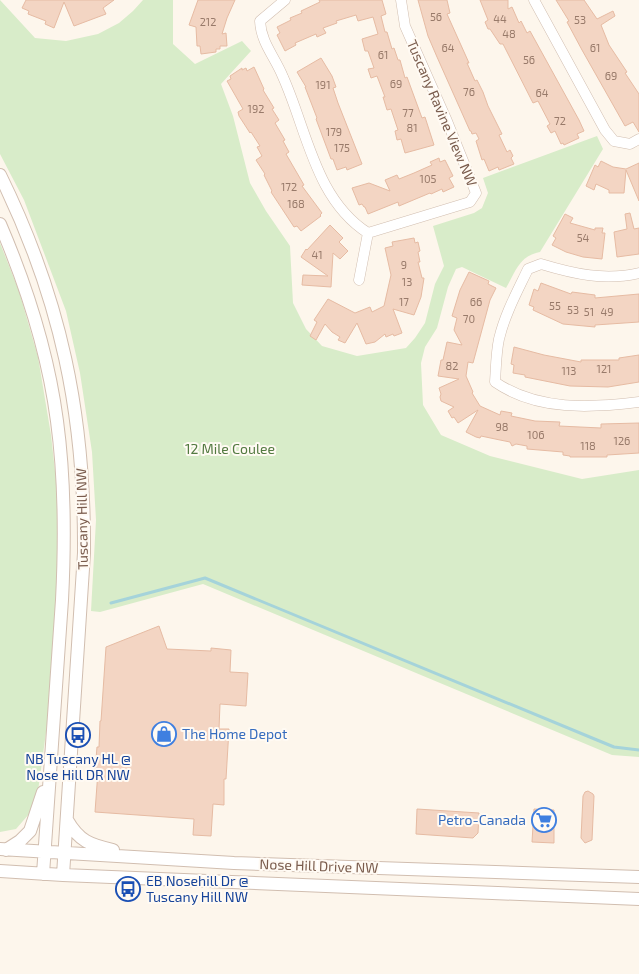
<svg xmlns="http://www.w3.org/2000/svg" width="639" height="974" viewBox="0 0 639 974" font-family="'Exo 2',sans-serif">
  <rect width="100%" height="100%" fill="#fdf6ec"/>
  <path fill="#d8ecc9" d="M0,0L35,38L66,41L98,34L119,23L133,11L143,0H173V44L195,64L242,41L251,51L221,84L233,116L250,183L266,211L290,246L293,303L306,329L322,346L357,356L406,348L415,338L425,323L435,284L444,266L433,226L474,213L482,208L488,193L483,178L597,136L603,149L540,252C519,256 516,271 506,288L462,267L456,269L448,287L437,328L425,347L421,363L423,405L441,435L490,456L582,479L639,470V757L612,755L203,584L100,612L91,611L96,520L92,452L80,373L66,311L24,200L0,154Z
    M0,243L19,291L38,357L51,435L56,480L59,531L56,603L47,725L36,806L16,829L0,832Z"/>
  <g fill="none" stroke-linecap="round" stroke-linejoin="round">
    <path stroke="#a5d3da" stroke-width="3" d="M111,603L205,578L597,740L614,747L639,750"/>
  </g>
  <path fill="#f3d5c3" stroke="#e6bba3" d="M26,0H114L103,8L106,14L74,26L64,2L54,28L45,24L46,21L28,14L29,11L22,8Z
    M198,0H235L227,18L222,34L226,33L227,46H220V49H216V52L201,54L200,46H197L196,27L189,25Z
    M319,0H382L386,14L381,16L385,32H387L392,49L394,48L398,60H400L405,78L407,77L422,118L425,117L434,145L405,153L401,139L397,140L395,131L398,130L391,109L387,110L383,97H385L377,76L371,78L368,69L374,68L368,51H365L362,39L378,34L373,17L358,21L356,15L336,21L337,23L323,28L326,33L317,37L316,34L295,43L296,45L285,51L277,35L280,33L277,27L291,20L290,18L302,13L301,11L320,2Z
    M418,0H447L450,13L447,14L469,63H467L475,81L477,80L483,92L488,106L502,134L499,135L507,152L510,150L513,156L511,158L514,164L499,170L498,167L489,171L484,159L482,160L476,141L479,139L476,133L472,134L471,131H470L437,57L428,36Z
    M480,0H508V9L512,7L519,23L521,21L527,33L530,31L579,120L584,131L577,134L579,138L564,145L563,143L561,144L555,131L551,133L547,126L550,124L538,101L533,103L503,44H500L490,29H488L485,22L488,20Z
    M556,0H584L597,19L613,11L615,16L601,25L609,45L627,72L625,73L639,94V132L633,122L625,126L582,50L567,22L569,21Z
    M321,58L332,76L336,87L333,88L338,103L362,164L347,170L346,167L337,170L333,159H331L316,119L317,118L305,87H306L297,72Z
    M254,67L264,89L263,90L274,108L272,109L279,120L275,123L285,140L283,141L289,152L286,154L304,185L302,186L322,213L320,215L321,216L301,231L297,226L294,227L271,192L272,191L264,175L265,174L256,160L262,156L257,147L260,146L251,132L250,133L239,116L238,112L243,109L227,81L231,79L230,76L242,68V70L246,68L247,71Z
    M439,158L440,162L445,160L453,176L449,178L454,187L443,192L442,189L431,194L430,193L399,206L398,202L368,214L365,207H364L362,204L359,205L352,188L369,183L390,191L385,180L397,175L399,179L414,173L432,165L430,162Z
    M601,161L613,167L626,169L639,163V201L626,170L624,193H609V190L596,184L594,190L586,186L595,165L598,167Z
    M630,213L634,229L639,228V254L617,257L614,232L627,229L625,214Z
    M565,214L573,218L570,223L595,230V228H603L602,233H605L602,259L583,257L566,252L552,245L556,238L553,236Z
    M330,225L343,238L339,242L348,251L340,259L333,253L331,287L302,285L303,275L328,276L301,257L306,249L307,250Z
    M414,238L415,243L418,242L420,251L418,252L420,262H418L422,278H424L421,297L414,315L393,309L402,333L394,336L393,334L386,337L385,334L375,342L366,344L357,323L345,343L338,340L340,337L332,332L325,324L316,340L310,336L317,322L314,320L328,299L355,313L370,307L372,312L384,306L391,275L385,248L393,246L392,242Z
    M469,272L489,281L488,284L496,288L490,300L473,363L468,362L466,376L473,392L472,393L480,406L500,415L501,411L512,413L511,416L535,421L560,422L559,426L601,428V424L639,423V453L607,455V457H570V456L563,455V452L527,449V446L516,444L512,446L510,442L500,440L481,436L480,438L476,437L466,432L478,410L458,423L454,417L452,418L448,411L454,407L441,401L440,397L441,394L439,388L459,379L438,376L441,360H443L447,342L462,345L454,330L457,318L452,316L460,290Z
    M541,283L571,294L572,292L595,295V298L639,294V322L595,325V327L563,324L533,310L534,307L529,305L534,289L538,291Z
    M514,347L544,355L581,362V360H619V358L639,355V382L608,387L570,386L525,377V375L513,373L514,365L511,364Z
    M159,626L167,649L211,651V648L231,650L230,672L248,673L246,706L220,704L219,729H229L226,779H224V805L213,804L211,836L193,835L194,819L95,812L98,771H95L97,747H99L100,721H101L106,647Z
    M588,791L593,794L594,796L592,840L585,843L581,838L583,796L585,792Z
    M417,809L479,813L478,833L473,838L416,834Z
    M534,809L554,810V843L532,842Z"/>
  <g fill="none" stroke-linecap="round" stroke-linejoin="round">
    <defs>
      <path id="minor" d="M285,0L260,21C261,43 275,57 283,77C307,130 315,199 368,233L470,202L476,193L447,121L405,26L401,0
        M534,0L605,130L614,141L630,144L639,139
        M639,273C605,281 574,274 541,264L528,269C517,292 505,314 499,339C496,353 496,368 495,382C537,411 591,408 639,402
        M359,280L368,233"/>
      <path id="tertiary" d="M0,175C61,299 85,415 84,553L63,875
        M0,224C27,287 48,353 57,421C65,480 65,541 62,600L43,874
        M67,820C79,841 90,845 113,850
        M0,849L234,863L639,877
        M6,850L20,841L30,831L43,792
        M0,871L63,875L639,899"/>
    </defs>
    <use href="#minor" stroke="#d1beb0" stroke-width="11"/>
    <use href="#tertiary" stroke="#d1beb0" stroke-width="14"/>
    <use href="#minor" stroke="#fff" stroke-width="10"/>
    <use href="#tertiary" stroke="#fff" stroke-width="12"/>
  </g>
  <defs>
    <symbol id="shop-ring" viewBox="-11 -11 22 22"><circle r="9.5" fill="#fffaf3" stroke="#3f7fe0" stroke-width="1.5"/><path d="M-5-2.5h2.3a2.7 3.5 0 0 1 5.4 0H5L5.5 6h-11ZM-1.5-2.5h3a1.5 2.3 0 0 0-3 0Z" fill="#3f7fe0"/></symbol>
    <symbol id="bus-ring" viewBox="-11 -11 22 22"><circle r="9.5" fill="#fffaf3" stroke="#1a4fb4" stroke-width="1.5"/><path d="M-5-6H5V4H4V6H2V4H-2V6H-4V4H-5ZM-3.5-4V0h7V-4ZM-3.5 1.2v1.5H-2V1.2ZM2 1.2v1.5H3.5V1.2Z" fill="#1a4fb4"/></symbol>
    <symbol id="supermarket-ring" viewBox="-11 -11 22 22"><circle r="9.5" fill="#fffaf3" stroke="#3f7fe0" stroke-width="1.5"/><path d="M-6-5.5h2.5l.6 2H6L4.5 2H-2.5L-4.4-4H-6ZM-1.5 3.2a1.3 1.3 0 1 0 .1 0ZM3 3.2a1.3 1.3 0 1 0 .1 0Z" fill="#3f7fe0"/></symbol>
  </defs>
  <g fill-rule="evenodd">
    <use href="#shop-ring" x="150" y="720" width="28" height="28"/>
    <use href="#bus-ring" x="64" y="721" width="28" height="28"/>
    <use href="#supermarket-ring" x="530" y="806" width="28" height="28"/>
    <use href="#bus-ring" x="114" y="875" width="28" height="28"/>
  </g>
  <g text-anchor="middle" stroke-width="4" stroke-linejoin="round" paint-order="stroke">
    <g font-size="11" fill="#987a6a">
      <text x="436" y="21">56</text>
      <text x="500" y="23">44</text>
      <text x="580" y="24">53</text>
      <text x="208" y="26">212</text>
      <text x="509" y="38">48</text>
      <text x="448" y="52">64</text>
      <text x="595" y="52">61</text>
      <text x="383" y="59">61</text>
      <text x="529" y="64">56</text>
      <text x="611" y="80">69</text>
      <text x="396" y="88">69</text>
      <text x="323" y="89">191</text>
      <text x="469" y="96">76</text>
      <text x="542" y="97">64</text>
      <text x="256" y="113">192</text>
      <text x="408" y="117">77</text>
      <text x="560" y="125">72</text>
      <text x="412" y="132">81</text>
      <text x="334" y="136">179</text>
      <text x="342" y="152">175</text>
      <text x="428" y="183">105</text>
      <text x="289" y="191">172</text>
      <text x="296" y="208">168</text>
      <text x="583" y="242">54</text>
      <text x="317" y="259">41</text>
      <text x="404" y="269">9</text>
      <text x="407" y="286">13</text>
      <text x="404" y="306">17</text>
      <text x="476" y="306">66</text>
      <text x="555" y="310">55</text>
      <text x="573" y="314">53</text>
      <text x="589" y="316">51</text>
      <text x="607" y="316">49</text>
      <text x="469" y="323">70</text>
      <text x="452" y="370">82</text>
      <text x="604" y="373">121</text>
      <text x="569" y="375">113</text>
      <text x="502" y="431">98</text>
      <text x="536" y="439">106</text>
      <text x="622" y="445">126</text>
      <text x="588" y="450">118</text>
    </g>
    <g font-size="14" fill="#7a5c4d" stroke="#fffaf3">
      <text transform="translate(442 113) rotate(67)" y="5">Tuscany Ravine View NW</text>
      <text transform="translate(82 519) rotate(-91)" y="5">Tuscany Hill NW</text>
      <text transform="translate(319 866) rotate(2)" y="5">Nose Hill Drive NW</text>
    </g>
    <g font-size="14" fill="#537a41" stroke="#fffaf3">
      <text x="230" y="454">12 Mile Coulee</text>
    </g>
    <g font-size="14" fill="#366cbe" stroke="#fffaf3" text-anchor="start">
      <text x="182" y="739">The Home Depot</text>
      <text x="526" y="825" text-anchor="end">Petro-Canada</text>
    </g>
    <g font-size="14" fill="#164399" stroke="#fffaf3">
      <text x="78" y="764">NB Tuscany HL @<tspan x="78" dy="16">Nose Hill DR NW</tspan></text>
      <text x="146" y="886" text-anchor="start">EB Nosehill Dr @<tspan x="146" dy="16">Tuscany Hill NW</tspan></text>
    </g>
  </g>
</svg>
